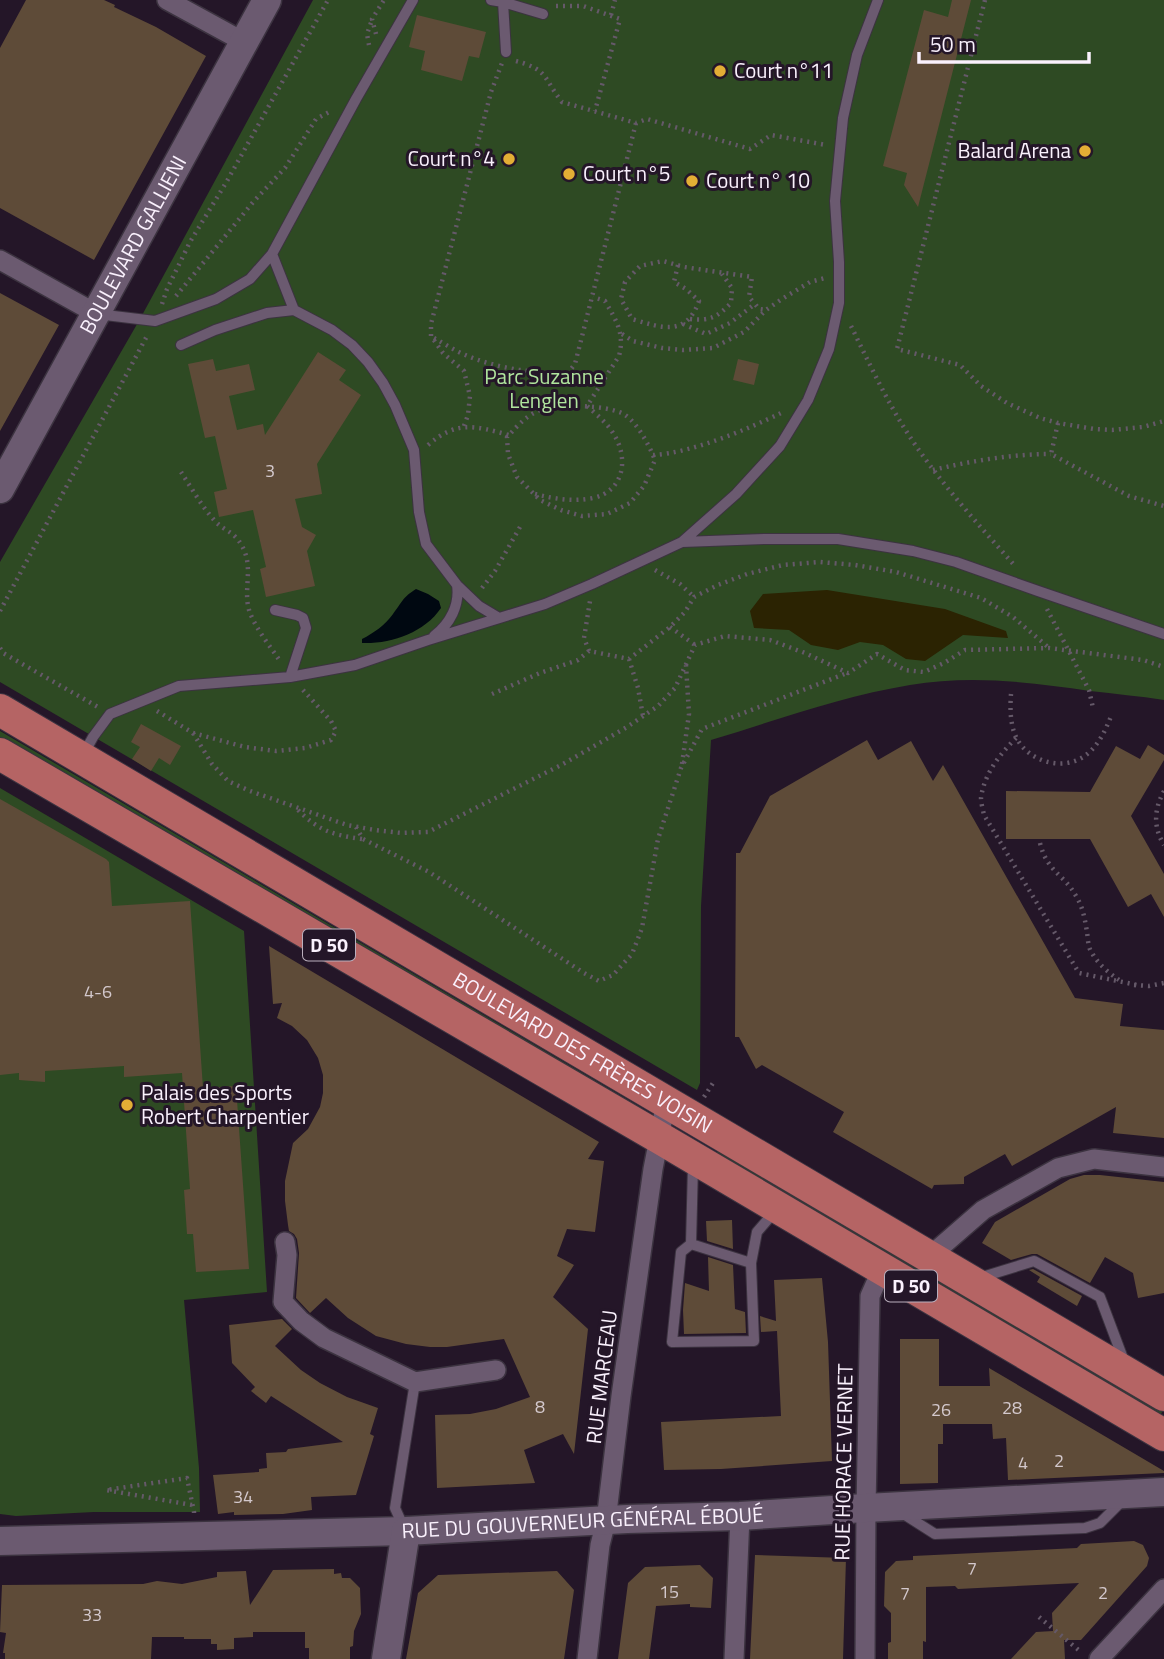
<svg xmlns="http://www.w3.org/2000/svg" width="1164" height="1659" viewBox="0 0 1164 1659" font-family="'Titillium Web',sans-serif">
  <rect width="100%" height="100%" fill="#241628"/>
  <path fill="#2e4a23" d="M313,0H1164V700C1139,696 1115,694 1090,691C1031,682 970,675 910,685C843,696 777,720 711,740L701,906L700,1083L697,1090L0,682V562L140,319Z
    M0,731L642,1108L640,1113L0,739Z
    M0,788L244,931L267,1292L184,1300L199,1468L200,1512H94L16,1516L0,1514Z
    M718,1150L1163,1410L1160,1416L714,1156Z"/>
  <path fill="#2b2302" d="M827,590L945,609L1006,631L1008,638L963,635L925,661L906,659L883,645L860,642L838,650L811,645L789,630L754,628L750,611L763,594Z"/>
  <path fill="#000811" d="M416,589L428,594L439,601L441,608C424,633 391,644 362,643V639C374,633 385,625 393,614C402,602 403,597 416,589Z"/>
  <path fill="#5e4b38" d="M26,0H104L115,5L114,7L156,27L206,56L94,260L0,208V48Z
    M952,0H971L918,207L904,185L907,173L883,166L924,10L948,17Z
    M417,15L486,32L479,58L469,56L462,81L421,70L425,51L409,47Z
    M0,293L59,325L0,431Z
    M318,352L346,370L339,380L361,395L317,464L322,494L295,499L302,527L316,535L307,551L315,586L266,597L260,569L266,567L253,510L219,517L214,492L227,489L215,436L205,438L188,364L213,359L216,371L249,364L255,390L229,396L237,430L263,424L265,435Z
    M738,359L759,364L754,385L733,380Z
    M141,724L181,746L170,765L159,758L151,771L132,759L140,747L131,742Z
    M867,740L878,760L911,741L933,781L943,765L1075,998L1123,1004L1120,1026L1164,1030V1138L1113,1133L1116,1107L1012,1166L1005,1154L964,1177V1184L934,1185L932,1189L833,1132L844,1112L762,1065L756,1069L739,1037H735L736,853H740L770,796Z
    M1148,745L1164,755V760L1131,816L1164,874V917L1151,894L1128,907L1090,839H1006V791L1090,792L1116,746L1140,759Z
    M0,799L106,859L109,862L112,906L190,901L203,1088L236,1086L249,1269L196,1272L193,1234H187L184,1190L190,1189L182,1073L124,1077V1066L45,1071V1082L19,1080V1073L0,1075Z
    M269,946L599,1142L588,1159L604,1161L595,1232L567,1229L557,1256L574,1265L553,1297L588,1329L574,1454L563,1434L524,1450L535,1483L437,1488L435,1415L470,1414L496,1409L530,1397L504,1339L447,1347H430L406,1344L376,1336L348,1318L326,1298L310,1313L296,1298L299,1253L297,1239L294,1234L289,1231L288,1225L285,1201V1181L293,1143L308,1129L320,1107L323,1093V1075L318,1058L307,1040L292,1026L277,1018L282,1003L273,1004Z
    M1084,1175H1100L1164,1182V1293L1138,1298L1133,1273L1105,1257L1090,1283L1037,1254H1032L1011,1260L982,1243L995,1222L1070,1179Z
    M732,1220L733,1249L707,1241L706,1221Z
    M708,1257L733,1265L735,1309L745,1312L746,1333L684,1334L683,1310L685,1283L709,1291Z
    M1033,1269L1082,1296L1077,1306L1037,1282L1040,1277L1029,1270Z
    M822,1278L828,1342L832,1461L721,1469L664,1470L661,1422L781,1416L777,1331L761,1332L760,1316L776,1321L774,1280Z
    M282,1319L292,1329L275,1346L301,1370L320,1383L347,1397L378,1408L370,1434L374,1436L356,1495L311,1497L312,1510L283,1514L234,1515V1512L218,1514L213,1475L259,1472V1469L267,1468L266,1453L286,1452L288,1449L343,1442L271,1396L266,1403L251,1391L255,1387L232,1363L229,1325Z
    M900,1339H939V1386H990L989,1368L1164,1471V1473L1008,1480L1006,1438L993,1439L992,1424H943V1444H938V1483L900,1484Z
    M1134,1541L1143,1545L1149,1558L1147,1566L1081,1640H1064L1065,1659H1011L1036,1632L1053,1631L1052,1613L1079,1583L958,1589L955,1586L926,1587V1642L923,1641V1659H888V1643L891,1642V1613L884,1606L885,1572L896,1561L913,1560V1556L1077,1548L1081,1544Z
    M755,1555L846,1558L843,1659H750Z
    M700,1565L713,1578L711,1608L690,1607V1604L656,1606L649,1659H618L628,1583L645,1567Z
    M334,1569V1574L341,1573L342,1578H350L360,1588L361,1614L354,1631L353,1646L350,1647V1659H309V1648H305V1632H253V1637L234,1638V1649L217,1650V1644H211V1639H184V1637H152L151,1659H5V1653H3L6,1633L0,1632L2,1585L143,1584L157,1581L182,1584L217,1577V1572L246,1571L250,1605L273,1570Z
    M557,1571L574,1590L564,1659H406L418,1593L438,1575Z"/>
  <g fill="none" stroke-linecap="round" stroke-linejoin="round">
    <defs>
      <path id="lane" d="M491,0L503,2L506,52
        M503,2L543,14
        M272,254L294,310L332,330L352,345L368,362L383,383L395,405L414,450L419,512L426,544L457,585L479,606L499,618
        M97,314L155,321L216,299L250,279L272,254L356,99L413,0
        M181,345L215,330L267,313L294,310
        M682,542L764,539H838L913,551L956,562L1038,591L1164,634
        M275,610L297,615L303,618L306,628L290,677
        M434,636C450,624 460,605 457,585
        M83,755L93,737L110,714L179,686L290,677L355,665L428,640L545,604L592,584L682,542L736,494L780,446L808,400L829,349L839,303V262L835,201L843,118L857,55L878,0
        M693,1165L691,1244L751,1263L757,1232L776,1210
        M691,1244L681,1252L672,1342L754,1341L751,1263
        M979,1278L1034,1261L1100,1297L1124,1361
        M902,1513L935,1534L1085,1528L1100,1523L1122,1501
        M404,1528L395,1508L415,1382"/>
      <path id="street" d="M167,0L244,42
        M0,260L97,314
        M285,1242L287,1255L283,1302L301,1321L324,1338L415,1382L496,1370
        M929,1257L983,1210L1058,1168L1094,1159L1164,1167
        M587,1659L600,1545L606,1521L621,1396L653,1169L666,1102
        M734,1659L740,1516
        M865,1659L866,1508L870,1296L882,1269
        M1099,1659L1164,1589"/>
      <g id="secondary">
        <path id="s1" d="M0,489L267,0"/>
        <path id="s2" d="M0,1541L406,1531L627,1519L740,1516L848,1509L1164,1492"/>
        <path d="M386,1659L406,1531"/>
      </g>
      <g id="primary">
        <path id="s3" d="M0,710L1164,1395"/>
        <path d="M0,754L658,1137L1164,1435"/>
      </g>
    </defs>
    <use href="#lane" stroke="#3c3340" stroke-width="12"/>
    <use href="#street" stroke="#3c3340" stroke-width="22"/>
    <use href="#secondary" stroke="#3c3340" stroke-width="31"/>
    <use href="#primary" stroke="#3c3340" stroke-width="34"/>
    <path stroke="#655969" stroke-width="4.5" stroke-dasharray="2 5" stroke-linecap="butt" d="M985,0L897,349L960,365L981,386L1007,403L1040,418L1058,423L1094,429L1112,430L1143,427L1164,421
      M556,6H583L620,19L595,111
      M611,15L615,0
      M376,34L372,19L384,0
      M369,45L367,34L372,20
      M516,61C549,70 543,78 562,102L636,123L647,119L750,149L771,135L826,145
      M678,265L674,282L686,289L699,301C686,337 662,328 632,319L621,299L625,282L640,266L663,261L684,267L752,277L749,297L755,304
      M176,296L254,201L285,168L316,119L331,111
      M162,304L167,289L190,242L227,181L328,0
      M690,319C711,321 717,317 731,303L732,288L722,274
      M683,324L706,334L730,323L755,304L759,309L766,310
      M851,326C870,365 888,404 912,440C942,485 979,525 1015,566
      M622,334L633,341L662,348L683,350L713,348L744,332L766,310L782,299L810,282L825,278
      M434,338C445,344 457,352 468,356C499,369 534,373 567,374L575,364L636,123
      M564,406C582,406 602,406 619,412C635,417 649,445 655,460L644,486L630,503L607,514L582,516L561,510L540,500L517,477L508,454L507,437L509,435C528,414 536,408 564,406Z
      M1058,423L1051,454L1129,496L1164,506
      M464,426L468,415L470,396L464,371L443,353L431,336V324L491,92L502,63
      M428,445C457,420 475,426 509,435
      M653,455C691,453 746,430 781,413
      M933,470C971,461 1012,454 1051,454
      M181,472C191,487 202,507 215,521C224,531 234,531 242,546C254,567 243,589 249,610C255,628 270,646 280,661
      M535,494C555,499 573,502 593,498C625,491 629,457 613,433C607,423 596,414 587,406L619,356C625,333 616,320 605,301L593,297
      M655,570L680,584L694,597
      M482,588L495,571L520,527
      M1047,609L1089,690L1093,708
      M0,611L148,334
      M670,627L695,645
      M0,648L3,653L98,707
      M589,651L584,638L590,601
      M629,659L638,688L643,716
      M492,694L540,673L578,660L589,651L629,659L670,627L685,612L694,597L718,585L747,574L783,565L820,562L855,565L896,572L981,598L1013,617L1048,647
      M1011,694C1010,708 1010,724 1016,737C1028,762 1064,772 1086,755C1099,745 1106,729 1112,714
      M157,711L193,733L245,747L276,751L305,748L331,740L336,731L331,721L303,690
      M193,733L212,764L228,781L250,791L347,825L375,830L401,833L428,832L563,764L627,727L658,706L675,688L695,645L725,636L770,640L805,653L848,673L877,654L905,670L924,672L944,663L965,650L1049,648L1143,660L1164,667
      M1016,738C1000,754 984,774 981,798C981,803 983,810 984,815L1079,973L1137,985
      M682,764L689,714L686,665
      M1164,791C1154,809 1153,827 1164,845
      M298,810C319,831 333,835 362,839
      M356,827L363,839L429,872L584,973L599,981L613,975L632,954L642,928L658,839L681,768L702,729L847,673
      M1040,843C1047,872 1064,874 1076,896C1083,907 1085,920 1087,932C1088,939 1088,948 1092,953C1098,964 1109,973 1119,980
      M1134,985L1149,986L1164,983
      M704,1097L713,1083
      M192,1505L106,1490L187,1478L194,1512V1514
      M1039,1617L1081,1652"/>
    <use href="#lane" stroke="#6b5a70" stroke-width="10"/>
    <use href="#street" stroke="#6b5a70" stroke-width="19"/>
    <use href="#secondary" stroke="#6b5a70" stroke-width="28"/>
    <use href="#primary" stroke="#b56464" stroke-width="32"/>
  </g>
  <g fill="#e3ae35" stroke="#241628" stroke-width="2.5">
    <circle cx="720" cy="71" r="7"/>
    <circle cx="1085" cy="151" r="7"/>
    <circle cx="509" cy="159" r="7"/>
    <circle cx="569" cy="174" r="7"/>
    <circle cx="692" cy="181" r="7"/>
    <circle cx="127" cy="1105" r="7"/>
  </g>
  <g text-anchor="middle" stroke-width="6" stroke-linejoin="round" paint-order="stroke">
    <g font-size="18" fill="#d3c8cc">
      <text x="270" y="477">3</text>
      <text x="98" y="998">4-6</text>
      <text x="540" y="1413">8</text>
      <text x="1012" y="1414">28</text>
      <text x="941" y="1416">26</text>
      <text x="1059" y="1467">2</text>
      <text x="1023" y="1469">4</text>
      <text x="243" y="1503">34</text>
      <text x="972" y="1575">7</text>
      <text x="669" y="1598">15</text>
      <text x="1103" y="1599">2</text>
      <text x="905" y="1600">7</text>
      <text x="92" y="1621">33</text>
    </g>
    <g fill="#241628" stroke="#baafbd" stroke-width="2">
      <rect x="303" y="929.5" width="52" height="31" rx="5"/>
      <rect x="885" y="1270.5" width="52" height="31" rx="5"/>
    </g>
    <g font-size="19" font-weight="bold" fill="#faf1fd">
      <text x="329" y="952">D 50</text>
      <text x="911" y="1293">D 50</text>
    </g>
    <g font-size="21" fill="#faf1fd" stroke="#241628" text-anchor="start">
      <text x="734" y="78">Court n°11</text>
      <text x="1071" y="158" text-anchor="end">Balard Arena</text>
      <text x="495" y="166" text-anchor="end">Court n°4</text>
      <text x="583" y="181">Court n°5</text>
      <text x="706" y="188">Court n° 10</text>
      <text x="141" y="1100">Palais des Sports<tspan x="141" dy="24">Robert Charpentier</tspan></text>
    </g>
    <g font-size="21" fill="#faf1fd" stroke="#241628">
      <text dy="7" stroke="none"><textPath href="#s1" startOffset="278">BOULEVARD GALLIENI</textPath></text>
      <text dy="7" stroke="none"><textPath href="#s3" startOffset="676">BOULEVARD DES FRÈRES VOISIN</textPath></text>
      <text transform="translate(602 1377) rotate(-83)" y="7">RUE MARCEAU</text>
      <text transform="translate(844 1462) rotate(-89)" y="7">RUE HORACE VERNET</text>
      <text dy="7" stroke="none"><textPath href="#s2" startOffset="583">RUE DU GOUVERNEUR GÉNÉRAL ÉBOUÉ</textPath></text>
    </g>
    <g font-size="21" fill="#b0e59d" stroke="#241628">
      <text x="544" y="384">Parc Suzanne<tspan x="544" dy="24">Lenglen</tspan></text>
    </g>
  </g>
  <path d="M919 52v10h170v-10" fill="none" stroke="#faf1fd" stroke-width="3.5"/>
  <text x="930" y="52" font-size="21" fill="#faf1fd" stroke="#241628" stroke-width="5" paint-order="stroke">50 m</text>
</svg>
